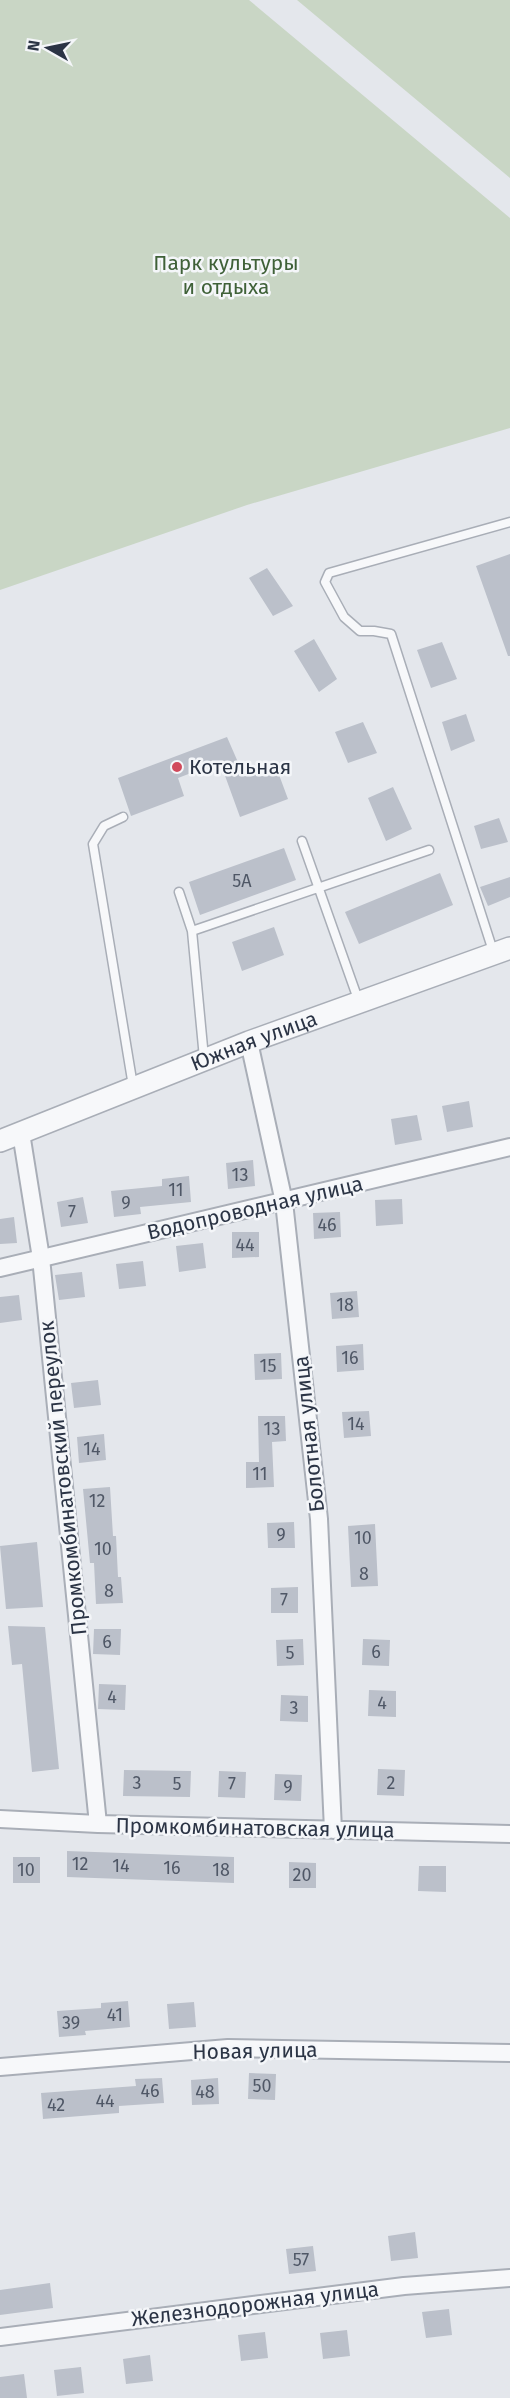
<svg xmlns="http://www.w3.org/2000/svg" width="510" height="2398" viewBox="0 0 510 2398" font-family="'Fira Sans',sans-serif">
  <rect width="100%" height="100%" fill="#e4e7ec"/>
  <path fill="#c9d6c5" d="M0,0H249L510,218V428L247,505L0,590Z
    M297,0H510V178Z"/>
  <path fill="#bbc0ca" d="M510,554V656H508L476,566Z
    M267,568L293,606L273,616L249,578Z
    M314,639L337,679L319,692L294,651Z
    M442,642L457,679L431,688L417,650Z
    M466,714L475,741L451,751L442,722Z
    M363,722L377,753L348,763L335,732Z
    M227,737L244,776L275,764L288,799L240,817L220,762L178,778L184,796L131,816L118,778Z
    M393,787L412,829L386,841L368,798Z
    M499,818L508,842L481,849L474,826Z
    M284,848L296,880L200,915L189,882Z
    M440,873L453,905L359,944L345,912Z
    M510,877V897L488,906L480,887Z
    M274,927L284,955L242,971L232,942Z
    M469,1101L473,1127L447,1132L442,1106Z
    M417,1115L422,1140L395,1145L391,1119Z
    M253,1160L255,1186L228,1189L226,1163Z
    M189,1176L191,1202L140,1207L141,1214L114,1217L111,1191L162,1186V1179Z
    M83,1197L88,1223L61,1227L57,1202Z
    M402,1199L403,1224L376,1226L375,1200Z
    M340,1212L341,1237L314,1239L313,1213Z
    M14,1217L17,1243L0,1244V1219Z
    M232,1232H259V1257L232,1258Z
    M203,1243L206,1268L179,1272L176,1246Z
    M143,1261L146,1286L119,1289L116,1264Z
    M82,1272L85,1297L59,1300L55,1275Z
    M357,1291L359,1317L332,1319L330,1293Z
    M19,1295L22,1320L0,1323V1297Z
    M363,1344L364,1370L337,1372L336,1346Z
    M281,1353L282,1379L255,1380L254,1354Z
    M98,1380L101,1405L74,1408L71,1383Z
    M369,1411L371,1436L344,1438L342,1412Z
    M258,1416H285L286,1441L272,1442L274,1487L246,1488V1462H259Z
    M104,1434L106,1460L79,1463L77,1437Z
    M110,1487L113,1536H116L118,1577H121L123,1603L96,1604L94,1563H90L83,1489Z
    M294,1522L295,1548H268L267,1523Z
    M375,1524L378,1586L351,1587L348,1526Z
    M37,1542L43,1607L6,1609L0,1546Z
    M298,1587V1613H271V1588Z
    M8,1626L45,1627L59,1769L32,1772L22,1664L12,1665Z
    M94,1629H121L120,1655L93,1654Z
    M303,1639L304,1665L277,1666L276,1640Z
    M363,1639L390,1640L389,1666L362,1665Z
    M99,1684L126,1685L125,1710L98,1709Z
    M369,1690L396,1691V1717L368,1716Z
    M281,1695L308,1696V1722L280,1721Z
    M378,1769L405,1770L404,1796L377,1795Z
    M124,1770L191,1771L190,1797L123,1796Z
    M219,1771L246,1772L245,1798L218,1797Z
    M275,1774L302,1775L301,1801L274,1800Z
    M67,1851L234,1857V1883L67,1877Z
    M13,1857H40V1883H13Z
    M289,1862L316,1863V1888H289Z
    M419,1866H446V1892L418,1891Z
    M128,2001L130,2027L85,2031L86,2035L59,2037L57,2011L101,2008V2003Z
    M194,2002L196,2027L169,2029L167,2004Z
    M249,2073L276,2074L275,2100L248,2099Z
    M162,2078L164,2103L119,2106V2113L43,2119L41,2093L136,2086L135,2079Z
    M218,2078L219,2104L192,2105L191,2080Z
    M415,2232L418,2258L391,2261L388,2236Z
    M313,2246L316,2271L289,2274L286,2249Z
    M50,2283L53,2308L0,2315V2290Z
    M449,2309L452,2335L426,2338L422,2312Z
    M347,2330L350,2356L323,2359L320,2333Z
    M265,2332L268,2358L241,2361L238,2335Z
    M150,2355L153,2381L126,2384L123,2359Z
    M81,2367L84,2393L57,2396L54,2370Z
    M24,2374L27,2398H0V2377Z"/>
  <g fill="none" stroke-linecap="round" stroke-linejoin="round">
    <defs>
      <path id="service" d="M123,817L104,826L93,844L133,1086
        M302,841L359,1002
        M179,892L192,931L204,1058
        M192,931L429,850
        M494,954L391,634L374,631H360L344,617L325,582L329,573L510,522"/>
      <path id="minor" d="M249,1042L284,1202L319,1519L333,1830
        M21,1133L41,1258L98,1824
        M0,1268L510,1147
        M0,1819L98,1824L510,1834
        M0,2067L228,2048L510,2053
        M0,2337L404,2286L510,2278"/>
      <g id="tertiary">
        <path id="s1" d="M0,1141L249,1042L510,948"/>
      </g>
    </defs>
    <use href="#service" stroke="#a9aeb7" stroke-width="11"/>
    <use href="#minor" stroke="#a9aeb7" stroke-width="20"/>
    <use href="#tertiary" stroke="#a9aeb7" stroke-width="24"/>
    <use href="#service" stroke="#f7f8fa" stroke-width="8"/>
    <use href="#minor" stroke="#f7f8fa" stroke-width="16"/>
    <use href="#tertiary" stroke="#f7f8fa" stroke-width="21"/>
  </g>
  <circle fill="#d1495b" stroke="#f4f6f9" stroke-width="2" cx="177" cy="767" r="6"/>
  <g text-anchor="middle" stroke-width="5" stroke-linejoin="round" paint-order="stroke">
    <g font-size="18" fill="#4f5766">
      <text x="242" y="887">5А</text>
      <text x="240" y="1181">13</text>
      <text x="176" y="1196">11</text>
      <text x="126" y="1209">9</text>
      <text x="72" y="1218">7</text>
      <text x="327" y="1231">46</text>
      <text x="245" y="1251">44</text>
      <text x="345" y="1311">18</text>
      <text x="350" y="1364">16</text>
      <text x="268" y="1372">15</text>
      <text x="356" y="1430">14</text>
      <text x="272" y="1435">13</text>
      <text x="92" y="1455">14</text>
      <text x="260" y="1480">11</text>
      <text x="97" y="1507">12</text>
      <text x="281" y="1541">9</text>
      <text x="363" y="1544">10</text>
      <text x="103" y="1555">10</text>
      <text x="364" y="1580">8</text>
      <text x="109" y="1597">8</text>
      <text x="284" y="1606">7</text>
      <text x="107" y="1648">6</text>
      <text x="376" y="1658">6</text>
      <text x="290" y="1659">5</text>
      <text x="112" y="1703">4</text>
      <text x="382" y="1709">4</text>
      <text x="294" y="1714">3</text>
      <text x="137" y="1789">3</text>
      <text x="391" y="1789">2</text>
      <text x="177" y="1790">5</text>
      <text x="232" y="1790">7</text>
      <text x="288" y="1793">9</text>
      <text x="80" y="1870">12</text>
      <text x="121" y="1872">14</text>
      <text x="172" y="1874">16</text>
      <text x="26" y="1876">10</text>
      <text x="221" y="1876">18</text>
      <text x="302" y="1881">20</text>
      <text x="115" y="2021">41</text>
      <text x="71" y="2029">39</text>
      <text x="262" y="2092">50</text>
      <text x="150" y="2097">46</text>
      <text x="205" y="2098">48</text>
      <text x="105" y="2107">44</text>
      <text x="56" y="2111">42</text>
      <text x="301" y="2266">57</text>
    </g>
    <g font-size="21" fill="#3f6138" stroke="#f4f6f9">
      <text x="226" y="270">Парк культуры<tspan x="226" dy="24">и отдыха</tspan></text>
    </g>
    <g font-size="21" fill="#2b3445" stroke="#f4f6f9" text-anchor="start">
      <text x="189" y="774">Котельная</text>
    </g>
    <g font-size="21" fill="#2b3445" stroke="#f4f6f9">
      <text dy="7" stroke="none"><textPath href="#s1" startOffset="273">Южная улица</textPath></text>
      <text transform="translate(255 1208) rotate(-13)" y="7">Водопроводная улица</text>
      <text transform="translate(309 1434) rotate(-96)" y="7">Болотная улица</text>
      <text transform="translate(63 1478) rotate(-96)" y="7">Промкомбинатовский переулок</text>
      <text transform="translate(255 1828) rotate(1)" y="7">Промкомбинатовская улица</text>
      <text transform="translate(255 2051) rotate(-1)" y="7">Новая улица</text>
      <text transform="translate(255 2304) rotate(-7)" y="7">Железнодорожная улица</text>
    </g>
  </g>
  <g transform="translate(48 48) rotate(279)" stroke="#f4f6f9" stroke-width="4.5" paint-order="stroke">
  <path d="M0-4.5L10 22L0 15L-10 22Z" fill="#2b3445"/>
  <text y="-9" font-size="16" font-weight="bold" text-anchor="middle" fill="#2b3445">N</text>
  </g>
</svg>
